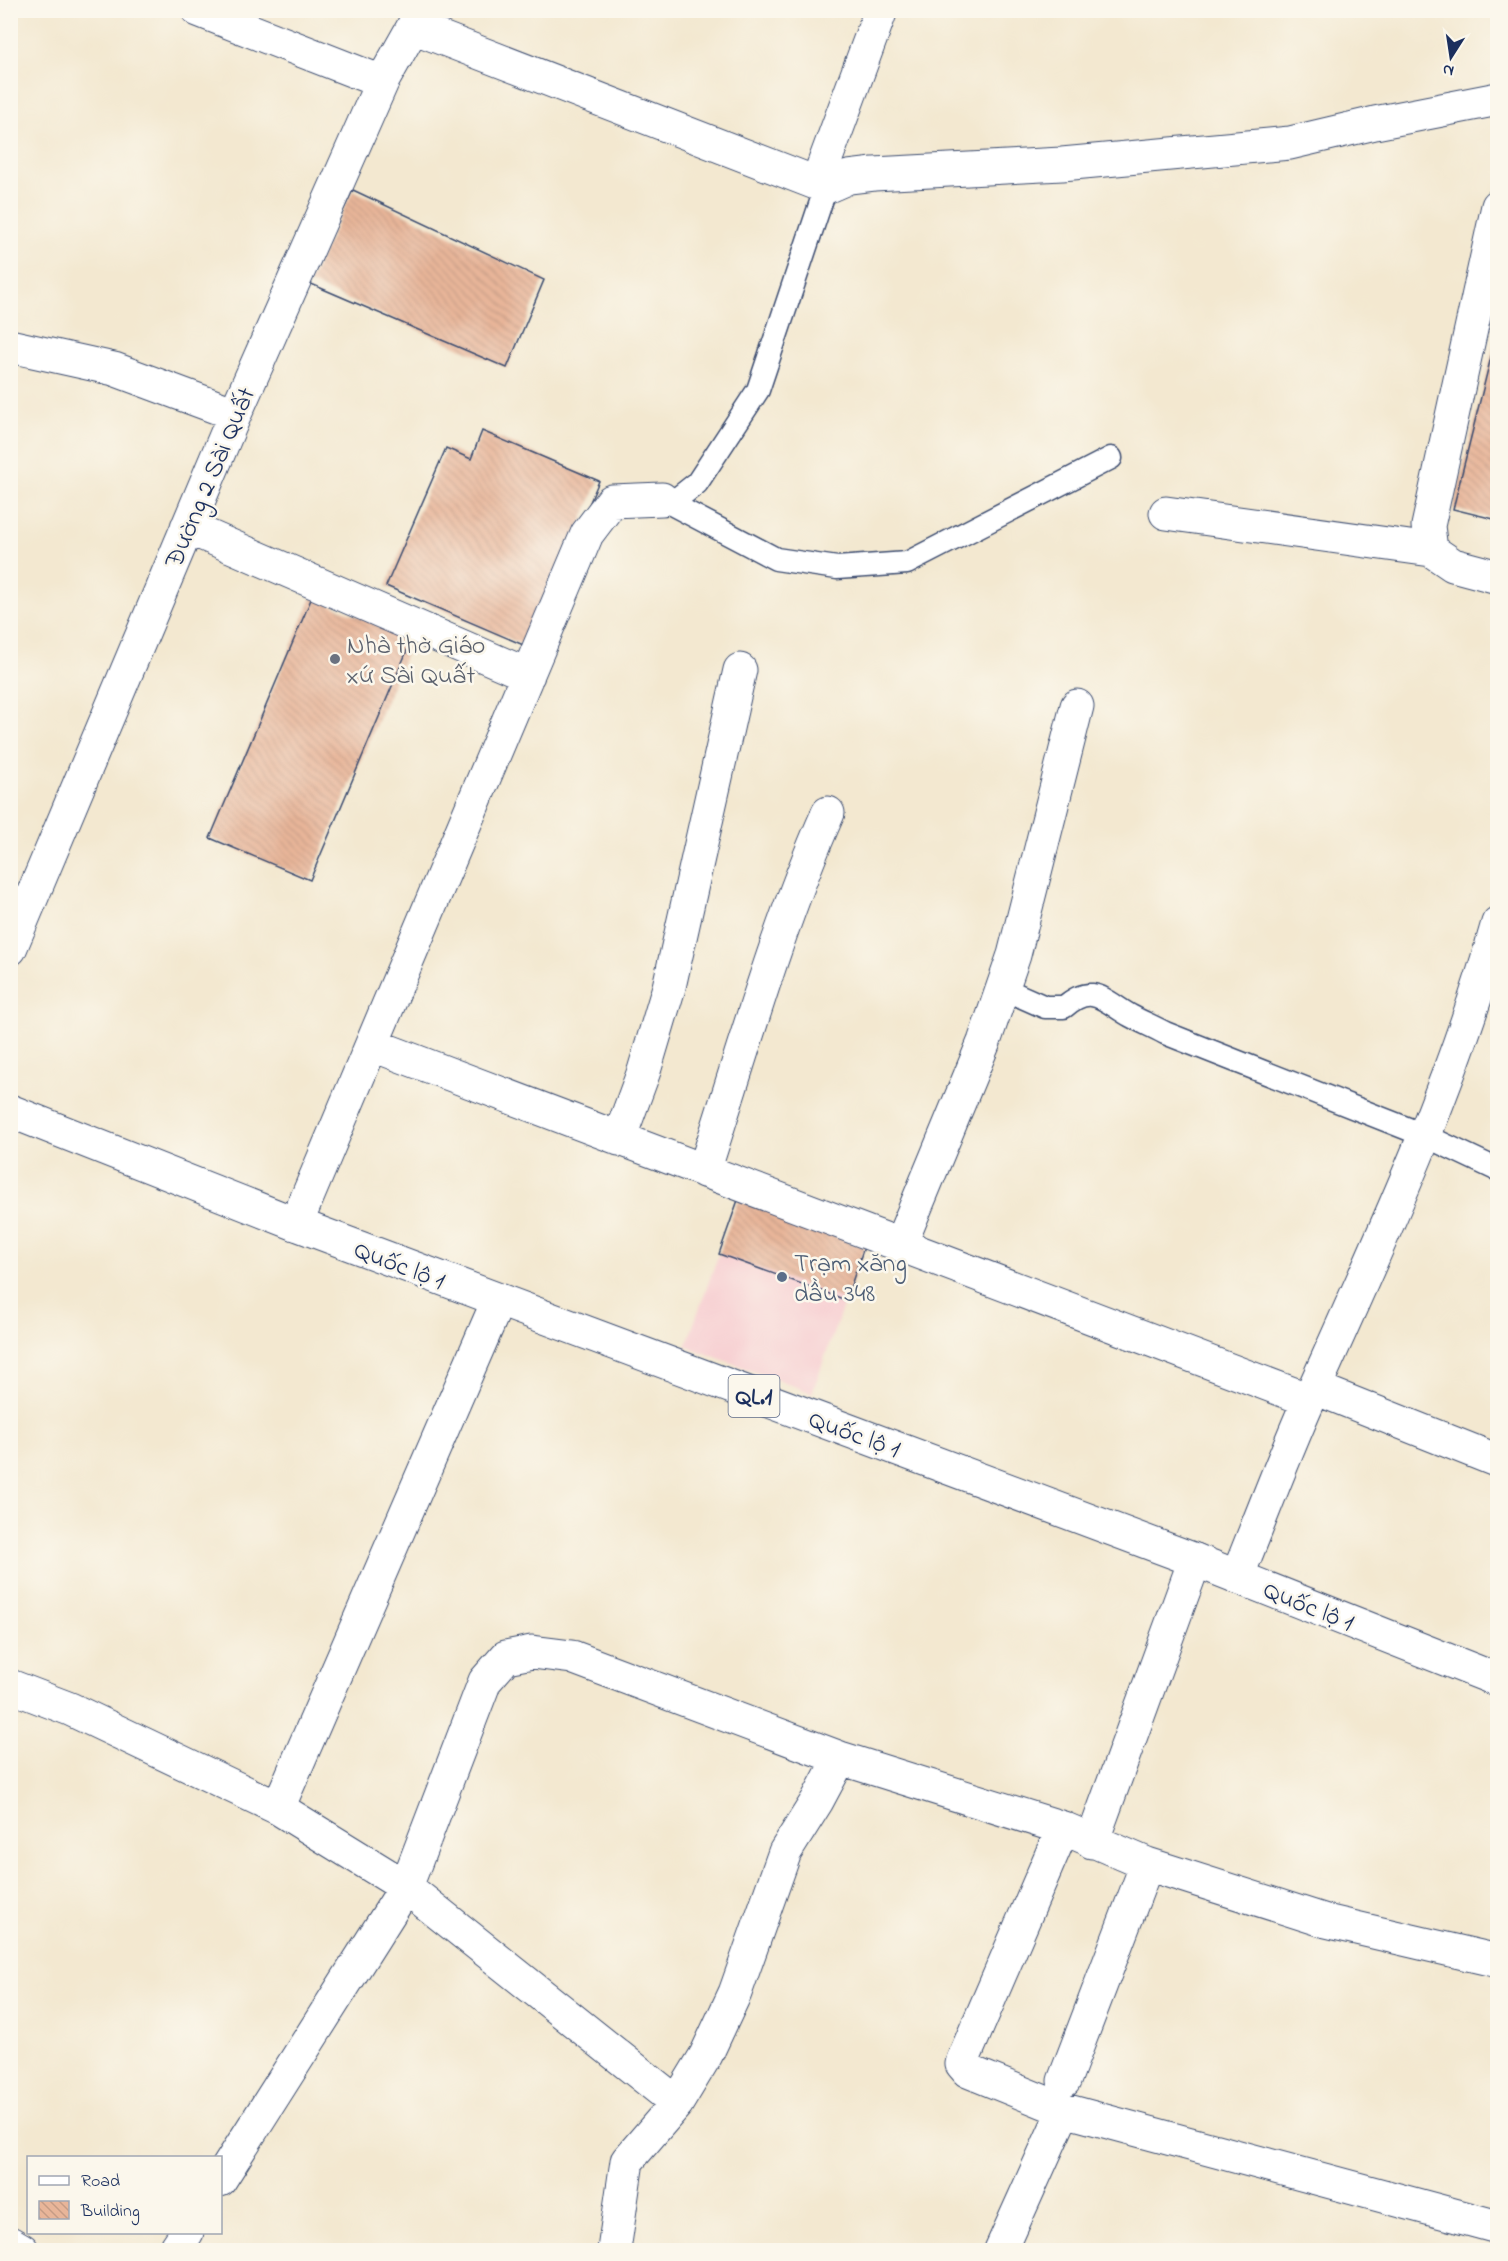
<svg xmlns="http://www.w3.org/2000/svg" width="1508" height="2261" viewBox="0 0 1508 2261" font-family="'Indie Flower',sans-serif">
  <defs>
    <pattern id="building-back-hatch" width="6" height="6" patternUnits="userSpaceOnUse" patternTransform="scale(1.5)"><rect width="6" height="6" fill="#e8b599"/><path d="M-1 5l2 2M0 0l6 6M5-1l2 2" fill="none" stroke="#c69c86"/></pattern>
  </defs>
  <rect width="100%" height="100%" fill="#fbf7ec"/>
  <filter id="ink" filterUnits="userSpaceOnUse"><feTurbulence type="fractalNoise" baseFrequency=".0167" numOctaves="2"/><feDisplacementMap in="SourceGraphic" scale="12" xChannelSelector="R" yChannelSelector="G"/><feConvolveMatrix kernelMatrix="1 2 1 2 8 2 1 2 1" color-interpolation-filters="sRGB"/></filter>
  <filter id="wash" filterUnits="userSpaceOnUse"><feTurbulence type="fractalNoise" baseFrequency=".008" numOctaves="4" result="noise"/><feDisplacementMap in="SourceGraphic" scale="24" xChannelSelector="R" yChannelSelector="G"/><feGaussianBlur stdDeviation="1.35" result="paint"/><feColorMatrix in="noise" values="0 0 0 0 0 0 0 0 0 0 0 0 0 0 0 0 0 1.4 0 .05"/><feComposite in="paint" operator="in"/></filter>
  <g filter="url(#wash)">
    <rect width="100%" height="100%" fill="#f3e8d0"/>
    <path fill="#f7cfd2" d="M738,1200L864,1247L812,1393L686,1346Z"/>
    <g id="blocks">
      <path fill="url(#building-back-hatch)" d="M353,190L544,280L507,368L309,283Z
        M1497,333H1498V520L1453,509Z
        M482,431L599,481L528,647L386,586L446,448L471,459Z
        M312,597L412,639L310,880L210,838Z
        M738,1200L864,1247L846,1300L719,1254Z"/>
    </g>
  </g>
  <g filter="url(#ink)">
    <use href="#blocks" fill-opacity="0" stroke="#3b4b6f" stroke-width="1.5"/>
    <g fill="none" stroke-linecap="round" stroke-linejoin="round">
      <defs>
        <path id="lane" d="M662,499L776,559L837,568L907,563L1111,458
          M662,499L678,498L697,483L758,390L826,187
          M1002,988L1045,1007H1064C1093,982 1104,1001 1131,1016C1142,1022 1154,1027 1165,1033L1426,1136L1498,1170"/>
        <path id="street" d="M198,10L382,82
          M413,27L826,187L849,177L874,174L1062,164L1290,143L1375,123L1498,99
          M817,183L881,10
          M1498,206L1428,526L1431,550L1453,565L1498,577
          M10,346L114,369L235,414
          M1166,513L1431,550
          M187,527L528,675
          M10,949L235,414L382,82L413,27L420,10
          M373,1045L1309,1400
          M619,1139L644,1071L669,987L740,670
          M704,1171C743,1051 777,928 828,813
          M296,1224L587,534L612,501L662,499
          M900,1245L984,1042L1014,955L1077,706
          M1315,1388L1498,1461
          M1237,1577C1261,1518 1283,1458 1309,1400C1379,1244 1452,1088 1498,923
          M10,1686L70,1709L278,1808L406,1887L677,2103
          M278,1808L498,1301
          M1063,1828L963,2060L962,2064L968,2071L1064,2110L1498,2227
          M1092,1842L1195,1560
          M1064,2081L1147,1864
          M220,2180L406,1887L485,1681L506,1657L532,1652L572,1657L840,1758L1063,1828L1147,1864L1326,1921L1498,1961
          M10,2243L22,2250
          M175,2250L187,2232
          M614,2250L627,2161L677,2103L706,2055L735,1993L785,1852L817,1801L840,1758
          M1001,2250L1064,2110"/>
        <path id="highway" d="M10,1111L296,1224L1195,1560L1498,1680"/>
      </defs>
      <use href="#lane" stroke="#3b4b6f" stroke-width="25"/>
      <use href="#street" stroke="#3b4b6f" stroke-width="35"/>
      <use href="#highway" stroke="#3b4b6f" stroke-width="35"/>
      <use href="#lane" stroke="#fff" stroke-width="22"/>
      <use href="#street" stroke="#fff" stroke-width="33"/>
      <use href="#highway" stroke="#fff" stroke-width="33"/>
    </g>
  </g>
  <circle fill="#6b7280" stroke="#fbf7ec" stroke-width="2" cx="335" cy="659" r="6"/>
  <circle fill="#5c6f8a" stroke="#fbf7ec" stroke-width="2" cx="782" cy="1277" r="6"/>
  <g text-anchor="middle" stroke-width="5" stroke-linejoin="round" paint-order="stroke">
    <rect fill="#fbf7ec" stroke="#5e6b89" stroke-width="1.5" x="728.5" y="1375" width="51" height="42" rx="4.5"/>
    <g font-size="24" font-weight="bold" fill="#1b2f5e">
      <text x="754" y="1404">QL.1</text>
    </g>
    <g font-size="26" fill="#1b2f5e" stroke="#fbf7ec">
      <text transform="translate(209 477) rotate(-67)" y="9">Đường 2 Sài Quất</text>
      <text transform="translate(400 1264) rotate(21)" y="9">Quốc lộ 1</text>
      <text transform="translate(855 1433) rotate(20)" y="9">Quốc lộ 1</text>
      <text transform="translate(1309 1605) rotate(22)" y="9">Quốc lộ 1</text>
    </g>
    <g font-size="26" fill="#5b616d" stroke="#fbf7ec" text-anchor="start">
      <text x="347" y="653">Nhà thờ Giáo<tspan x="347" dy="30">xứ Sài Quất</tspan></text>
    </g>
    <g font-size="26" fill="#4e5e75" stroke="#fbf7ec" text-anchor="start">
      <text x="794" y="1271">Trạm xăng<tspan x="794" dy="30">dầu 348</tspan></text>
    </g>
  </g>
  <rect width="1508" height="2261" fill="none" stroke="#fbf7ec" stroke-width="36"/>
  <rect x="27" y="2156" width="195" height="78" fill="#fbf7ec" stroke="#a1a7b3" stroke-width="1.5"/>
  <rect x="39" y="2176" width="30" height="9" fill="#ffffff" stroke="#a1a7b3" stroke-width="1.5"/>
  <text x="81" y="2186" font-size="18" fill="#1b2f5e">Road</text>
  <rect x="39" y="2201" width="30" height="18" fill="url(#building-back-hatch)" stroke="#a1a7b3" stroke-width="1.5"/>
  <text x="81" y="2216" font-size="18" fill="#1b2f5e">Building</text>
  <g transform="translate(1451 57) rotate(192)" stroke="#fbf7ec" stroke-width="4.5" paint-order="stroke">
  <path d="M0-4.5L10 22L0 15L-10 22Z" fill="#1b2f5e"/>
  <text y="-9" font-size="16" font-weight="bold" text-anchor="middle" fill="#1b2f5e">N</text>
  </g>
</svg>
